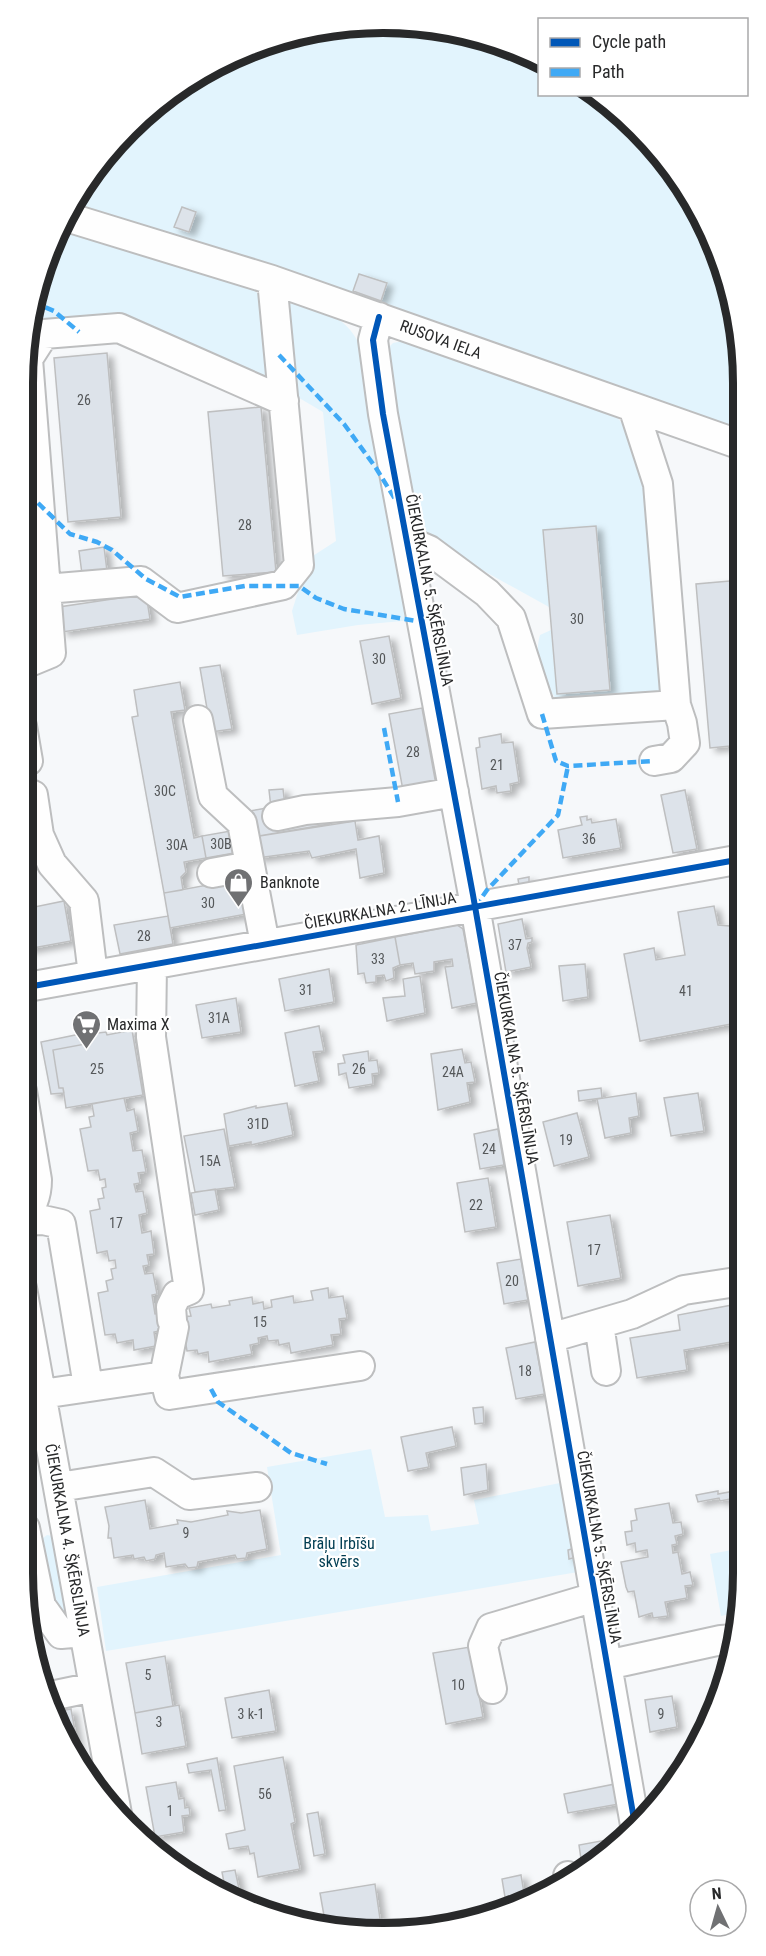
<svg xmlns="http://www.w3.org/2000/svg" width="766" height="1956" viewBox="0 0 766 1956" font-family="'Roboto Condensed',sans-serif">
  <defs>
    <filter id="shadow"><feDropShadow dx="6" dy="4" stdDeviation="3" flood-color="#0004"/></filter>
  </defs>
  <rect width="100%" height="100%" fill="#f6f8fa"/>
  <path fill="#e2f4fd" d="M336,26L477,35L539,61L540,94L592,95L654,145L706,224L740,336L741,435L77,204L97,163L203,71Z
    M65,228L253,289L264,299L273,378L266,382L124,320L48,326L31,318L35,289Z
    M294,303C334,314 350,318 366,359L413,620L358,625L297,635L292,611L304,573L305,561L336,541L323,412L289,392L285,305Z
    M403,341L617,417L627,430L649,486L662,691L658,696L557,701C544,681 533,659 540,635L551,630L557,694L610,689L596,526L543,530L549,607L417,534L386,350L393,343Z
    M371,1449L385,1517L428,1515L431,1531L479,1524L474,1500L560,1483L578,1572L106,1651L97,1587L281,1555L267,1467Z
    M47,1535L52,1536L66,1619L54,1608L42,1539Z
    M743,1548V1573L739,1609L730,1614L721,1616L710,1554Z"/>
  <path fill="#dde3ea" stroke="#bebfc0" stroke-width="1.5" filter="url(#shadow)" d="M182,207L196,212L189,232L174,227Z
    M359,274L387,283L381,301L353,291Z
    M107,353L121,517L68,522L54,358Z
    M261,407L276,572L223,576L208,412Z
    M596,526L610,690L557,694L543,530Z
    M104,547L107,571L82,574L79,551Z
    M22,571L30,629L22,631Z
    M741,580V745L710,748L696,584Z
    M146,594L150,619L62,632L59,607Z
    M389,636L401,698L372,704L360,641Z
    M220,665L232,729L211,732L200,668Z
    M180,682L185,710L171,712L194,838L202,836L206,858L184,862L186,872L181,877L183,890L164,893L132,717L138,716L134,690Z
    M422,708L437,790L404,796L389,714Z
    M501,734L502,743L513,742L519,782L510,784L511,791L497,793L496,786L482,789L476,748L480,747L479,738Z
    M283,789L285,806L271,808L269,790Z
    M685,790L697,849L673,853L661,795Z
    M267,808L327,815L329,824L253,837L249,811Z
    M587,816V820L591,819L592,823L616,819L621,848L563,858L558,830L582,825L580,817Z
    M355,821L358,840L379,836L384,873L360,878L356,849L312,858L309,851L257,858L253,837Z
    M236,830L240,852L206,858L202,836Z
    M529,877V884L519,885L518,879Z
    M245,878L252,913L170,928L164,893Z
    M22,900L25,909L64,901L71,941L22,950Z
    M714,906L718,925L742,927V1022L640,1041L624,954L654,948L656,960L685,955L678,912Z
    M168,916L173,944L120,954L114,925Z
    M522,919L526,939L532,938V942L528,943L527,948L531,967L506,972L498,924Z
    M457,925L463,929L477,1003L452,1008L445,967L453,966L452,959L434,962V971L415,974L413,963L400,965L395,937Z
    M395,937L400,965L393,968L394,978L386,981L384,975L376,976V982L366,983L364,973L358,974L356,945Z
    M585,964L588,997L563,1001L559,966Z
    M329,969L334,1002L285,1011L279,979Z
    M420,976L425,1013L387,1021L383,998L405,996L403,979Z
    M236,998L241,1032L202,1038L196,1005Z
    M319,1026L324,1051L313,1052L319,1081L295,1086L285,1033Z
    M132,1030L143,1095L66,1108L63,1088H59L53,1050L91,1043L90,1034L106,1032L107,1035Z
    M90,1032L91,1043L53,1050L59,1088H63L64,1093L51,1094L41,1042Z
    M462,1049L465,1063L471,1062L475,1082L467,1083L470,1102L438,1110L431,1054Z
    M368,1051L369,1061L377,1060L379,1073L372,1074L373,1084L349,1088L346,1073L339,1075L338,1064L345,1063L343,1055Z
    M601,1088L602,1098L579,1101L578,1091Z
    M636,1093L639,1116L629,1118L631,1133L605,1138L597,1099Z
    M698,1093L704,1131L671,1136L664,1098Z
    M124,1098L127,1111L134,1109L138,1131L130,1133L133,1151L142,1150L146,1172L138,1173L140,1183L134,1184L136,1192L143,1191L147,1213L139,1215L142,1233L151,1231L154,1254L147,1255L149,1265L143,1266L145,1274L153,1273L157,1294L152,1295L155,1314L161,1313L164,1330L154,1332L156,1346L134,1350L133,1340L117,1343L115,1334L105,1335L98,1293L108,1291L106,1281L113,1279L111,1269L116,1268L115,1260L109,1261L107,1251L97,1253L90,1211L100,1209L98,1199L104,1198L102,1188L106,1187L105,1179L100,1180L98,1170L88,1171L80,1129L91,1127L89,1117L94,1116L92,1104Z
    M287,1103L293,1135L251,1145V1142L229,1146L224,1114L256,1106V1108Z
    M577,1113L589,1157L554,1166L543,1122Z
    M224,1129L235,1187L195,1192L184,1136Z
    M498,1129L504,1165L480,1169L474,1134Z
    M488,1178L496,1227L465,1232L457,1183Z
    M215,1189L219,1210L195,1215L191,1193Z
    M610,1215L621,1278L578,1286L567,1222Z
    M521,1259L528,1300L504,1304L497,1263Z
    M328,1288L329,1298L343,1296L347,1318L339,1319L341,1334L331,1335L333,1345L291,1353L289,1343L279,1345L278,1340L268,1341L267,1336L258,1338L259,1343L250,1345L252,1354L209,1362L208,1352L198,1354L197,1350L187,1351L181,1317L191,1316L189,1308L211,1304L212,1308L230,1305L229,1301L252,1297L253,1304L263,1302L264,1309L272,1307L271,1300L293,1296L294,1303L313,1300L311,1291Z
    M743,1303V1340L684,1350L687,1370L637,1378L630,1338L680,1330L678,1315Z
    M535,1342L545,1394L516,1399L506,1348Z
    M483,1407L484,1423L475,1424L473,1408Z
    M452,1427L456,1446L426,1453L429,1467L408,1471L401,1437Z
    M486,1464L488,1490L464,1495L461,1468Z
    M740,1490L741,1497L720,1501L719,1498L698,1502L696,1495L718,1491V1494Z
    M145,1500L150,1529L178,1524L177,1520L191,1522L228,1515L227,1511L241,1513L260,1510L267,1549L247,1553L246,1558L237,1559L235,1555L198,1562L197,1567L188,1568L185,1564L166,1567L164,1553L156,1555L155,1559L146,1561L144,1557L134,1559L133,1555L114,1558L111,1538H108L109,1526L105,1507Z
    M669,1503L673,1523L681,1522L683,1534L675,1536L677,1544L672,1545L673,1553L678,1552L682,1574L690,1572L693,1585L685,1586L687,1598L665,1602L668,1616L653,1618L652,1613L639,1617L634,1591L628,1592L626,1587L621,1562L648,1557L647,1550L636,1552L635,1543L627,1545L625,1532L632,1531L631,1521L637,1520L635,1509Z
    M575,1548L577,1557L569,1559L568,1550Z
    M470,1647L483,1717L446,1724L433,1653Z
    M165,1656L173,1706L135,1713L126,1663Z
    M269,1690L276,1731L232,1738L225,1698Z
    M672,1696L677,1727L650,1732L645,1700Z
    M179,1705L186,1746L142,1754L135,1713Z
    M71,1709L79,1753L55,1712Z
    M283,1757L295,1822L291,1824L300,1869L258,1877L254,1853L250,1854L248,1846L229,1849L226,1834L245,1830L234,1766Z
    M217,1758L226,1810L219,1811L211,1770L189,1773L187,1764Z
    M675,1780L669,1792L665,1796L662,1782Z
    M176,1782L179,1799L184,1798L185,1808L189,1807L190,1815L182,1816L184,1832L155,1837L146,1787Z
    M615,1784L619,1804L568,1813L564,1794Z
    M318,1812L325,1854L314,1856L307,1814Z
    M617,1838L618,1840L583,1873L579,1845Z
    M235,1870L241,1898L226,1893L222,1872Z
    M207,1875L209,1884L203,1885L194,1878Z
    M521,1875L524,1893L505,1897L502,1879Z
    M375,1884L380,1919L326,1927L320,1893Z"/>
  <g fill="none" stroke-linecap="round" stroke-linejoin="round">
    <defs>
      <path id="minor" d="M70,218L272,280L741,445
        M379,317L373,340L383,414L473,895L635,1825
        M408,541L429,550L487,593L511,618L542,714L676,705L658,484L633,407
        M46,589L141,581L177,608L283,585L299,565L272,280
        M22,665L51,653L28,359L44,334L119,328L284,401
        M198,720L213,796L242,823L265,944
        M22,726L28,761
        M654,761L671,758L685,743L682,723L676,705
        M33,795L39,835L52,864L84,901L93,975
        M277,816L305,810L398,802L454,792
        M212,873L250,866
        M152,965L151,1037L189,1290L177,1295L171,1307L172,1320
        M22,988L742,859
        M22,1091L37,1180C37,1196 32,1207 22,1220
        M22,1221L43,1220L61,1224L88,1386
        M22,1288L117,1814
        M599,1324L606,1371
        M550,1338L632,1314L684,1290L743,1281
        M164,1376L174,1327
        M42,1394L164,1376L169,1395L360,1366
        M59,1487L154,1472L189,1495L257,1487
        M25,1528L41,1606L61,1634L84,1632
        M607,1665L721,1640L735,1639
        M492,1689L483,1646L491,1628L595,1597
        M46,1697L94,1687
        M568,1876L569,1879"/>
    </defs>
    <use href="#minor" stroke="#bdbebf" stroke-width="32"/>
    <use href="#minor" stroke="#fefefe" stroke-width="28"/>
    <path stroke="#3fa9f5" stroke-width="4.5" stroke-dasharray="9 4.5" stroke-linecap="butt" d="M33,302L54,311L79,332
      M279,355L344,424L376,468L395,499
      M38,503L70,534L97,542L112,550L146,579L180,597L245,586H299L316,598L344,609L423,622
      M542,714L556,761L568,766L654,761
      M384,728L398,802
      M475,907L487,890L558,815L568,766
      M211,1389L218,1402L291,1453L327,1464
      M94,1779L102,1778"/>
    <defs>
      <path id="cycleway" d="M379,317L373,340L383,414L473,895L635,1825
        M22,988L742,859"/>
    </defs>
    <use href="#cycleway" stroke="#fff" stroke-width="10"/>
    <use href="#cycleway" stroke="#0057b8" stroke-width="6"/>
  </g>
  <defs>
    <symbol id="shop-pin" viewBox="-11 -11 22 30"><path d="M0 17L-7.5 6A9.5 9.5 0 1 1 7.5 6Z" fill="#707173" stroke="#fff"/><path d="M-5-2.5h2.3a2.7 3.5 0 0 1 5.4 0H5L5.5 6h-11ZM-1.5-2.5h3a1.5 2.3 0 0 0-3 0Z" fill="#fff"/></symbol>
    <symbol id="supermarket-pin" viewBox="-11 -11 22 30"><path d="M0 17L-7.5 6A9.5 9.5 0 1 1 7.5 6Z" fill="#707173" stroke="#fff"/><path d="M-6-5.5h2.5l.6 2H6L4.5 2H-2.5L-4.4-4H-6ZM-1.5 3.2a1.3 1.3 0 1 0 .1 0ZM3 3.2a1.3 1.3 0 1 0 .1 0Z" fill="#fff"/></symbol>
  </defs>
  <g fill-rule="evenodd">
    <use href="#shop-pin" x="222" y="866" width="33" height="45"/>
    <use href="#supermarket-pin" x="70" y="1008" width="33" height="45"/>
  </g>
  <g text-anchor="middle" stroke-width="4.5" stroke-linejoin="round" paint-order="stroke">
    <g font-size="14" fill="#55585a">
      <text x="84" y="405">26</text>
      <text x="245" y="530">28</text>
      <text x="577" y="624">30</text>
      <text x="379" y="664">30</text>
      <text x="413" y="757">28</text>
      <text x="497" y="770">21</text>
      <text x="165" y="796">30C</text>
      <text x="589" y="844">36</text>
      <text x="221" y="849">30B</text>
      <text x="177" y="850">30A</text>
      <text x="208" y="908">30</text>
      <text x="144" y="941">28</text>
      <text x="515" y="950">37</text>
      <text x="378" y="964">33</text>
      <text x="306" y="995">31</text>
      <text x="686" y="996">41</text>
      <text x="219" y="1023">31A</text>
      <text x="97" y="1074">25</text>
      <text x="359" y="1074">26</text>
      <text x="453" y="1077">24A</text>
      <text x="258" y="1129">31D</text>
      <text x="566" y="1145">19</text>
      <text x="489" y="1154">24</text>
      <text x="210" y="1166">15A</text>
      <text x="476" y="1210">22</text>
      <text x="116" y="1228">17</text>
      <text x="594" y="1255">17</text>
      <text x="512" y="1286">20</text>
      <text x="260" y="1327">15</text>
      <text x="525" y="1376">18</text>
      <text x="186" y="1538">9</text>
      <text x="148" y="1680">5</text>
      <text x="458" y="1690">10</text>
      <text x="251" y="1719">3 k-1</text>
      <text x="661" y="1719">9</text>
      <text x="159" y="1727">3</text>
      <text x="265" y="1799">56</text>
      <text x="170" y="1816">1</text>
    </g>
    <g font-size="16" fill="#28292a" stroke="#fff">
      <text transform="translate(441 339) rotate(20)" y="6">RUSOVA IELA</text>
      <text transform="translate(430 590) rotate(79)" y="6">ČIEKURKALNA 5. ŠĶĒRSLĪNIJA</text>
      <text transform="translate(380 910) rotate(-10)" y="6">ČIEKURKALNA 2. LĪNIJA</text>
      <text transform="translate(517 1068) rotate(80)" y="6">ČIEKURKALNA 5. ŠĶĒRSLĪNIJA</text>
      <text transform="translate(68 1540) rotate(80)" y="6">ČIEKURKALNA 4. ŠĶĒRSLĪNIJA</text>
      <text transform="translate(600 1547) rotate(80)" y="6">ČIEKURKALNA 5. ŠĶĒRSLĪNIJA</text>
    </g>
    <g font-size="16" fill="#28292a" stroke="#fff" text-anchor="start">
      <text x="260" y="888">Banknote</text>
      <text x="107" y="1030">Maxima X</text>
    </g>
    <g font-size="16" fill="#003d52" stroke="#fff">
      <text x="339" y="1549">Brāļu Irbīšu<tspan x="339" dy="18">skvērs</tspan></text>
    </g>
  </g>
  <path d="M0 0H766V1956H0ZM383 33H383A350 350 0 0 1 733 383V1573A350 350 0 0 1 383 1923H383A350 350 0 0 1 33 1573V383A350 350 0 0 1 383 33Z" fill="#fff" fill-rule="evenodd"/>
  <path fill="none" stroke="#28292a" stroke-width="8" d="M383 33H383A350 350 0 0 1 733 383V1573A350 350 0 0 1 383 1923H383A350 350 0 0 1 33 1573V383A350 350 0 0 1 383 33Z"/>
  <rect x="538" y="18" width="210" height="78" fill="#ffffff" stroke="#a9a9aa" stroke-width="1.5"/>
  <rect x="550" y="38" width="30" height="9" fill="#0057b8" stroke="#a9a9aa" stroke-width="1.5"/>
  <text x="592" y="48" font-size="18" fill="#28292a">Cycle path</text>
  <rect x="550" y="68" width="30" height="9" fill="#3fa9f5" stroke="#a9a9aa" stroke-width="1.5"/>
  <text x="592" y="78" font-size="18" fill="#28292a">Path</text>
  <g transform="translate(718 1908) rotate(355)"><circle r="28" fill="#ffffff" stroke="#a9a9aa" stroke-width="1.5"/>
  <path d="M0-4.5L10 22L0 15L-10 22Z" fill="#707173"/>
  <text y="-9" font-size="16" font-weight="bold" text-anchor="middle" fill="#28292a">N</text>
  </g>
</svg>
